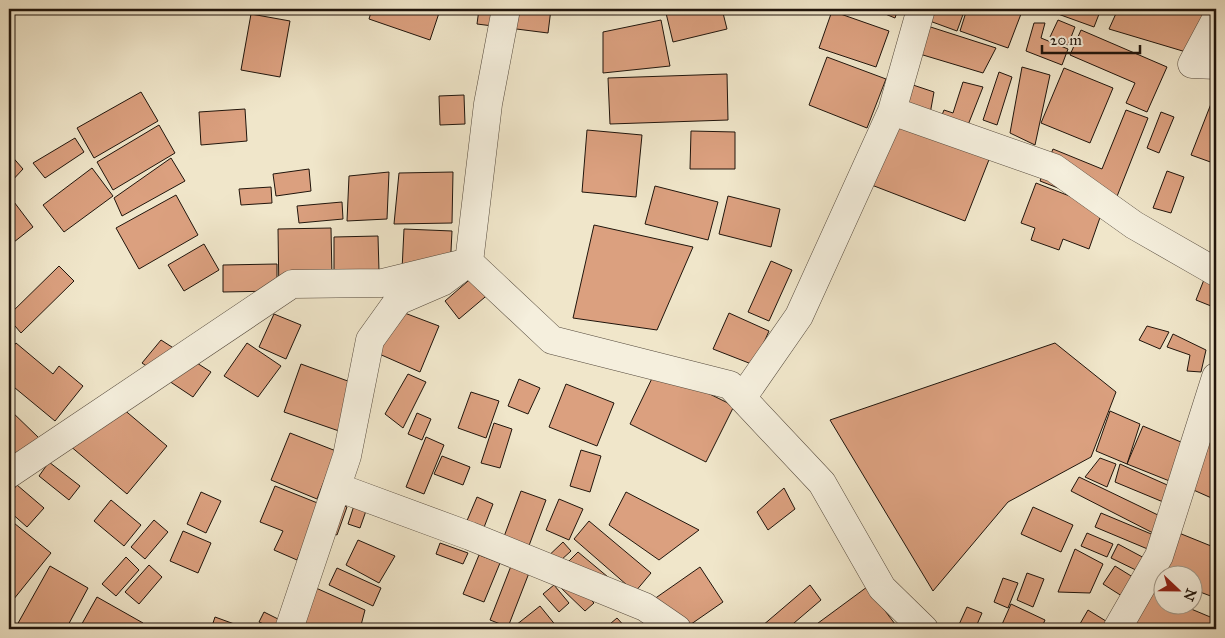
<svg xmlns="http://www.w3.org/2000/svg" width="1225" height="638" viewBox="0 0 1225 638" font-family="'IM FELL Great Primer',serif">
  <rect width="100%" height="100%" fill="#f0e6ca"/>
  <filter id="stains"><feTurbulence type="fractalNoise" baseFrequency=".004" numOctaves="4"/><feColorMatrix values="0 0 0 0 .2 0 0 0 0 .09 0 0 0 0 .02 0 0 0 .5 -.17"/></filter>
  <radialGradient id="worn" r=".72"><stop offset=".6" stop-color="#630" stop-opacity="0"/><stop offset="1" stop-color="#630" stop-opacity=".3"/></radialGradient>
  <path fill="#dba07f" stroke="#20150c" d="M372,9H437L440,10L430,40L369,19Z
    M479,9H551L548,33L477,24Z
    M665,9H722L727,29L673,42Z
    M873,9H898L895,18Z
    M919,9H965L957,31L916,16Z
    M967,9H1007L1021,14L1008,48L960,31Z
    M1060,9H1101L1094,27L1058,14Z
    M1118,9H1212L1186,52L1109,29Z
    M832,11L889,31L876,67L819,48Z
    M251,14L290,21L280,77L241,70Z
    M661,20L670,66L603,73V32Z
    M1058,20L1075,27L1068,45L1050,37Z
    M915,22L996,48L983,73L913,52Z
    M1034,23H1045L1041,38L1068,49L1062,65L1026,51Z
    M1081,30L1167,67L1147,112L1126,103L1135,83L1070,55Z
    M827,57L886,79L867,128L809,105Z
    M1022,67L1050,75L1035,145L1010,133Z
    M1064,68L1113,88L1090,143L1041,123Z
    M999,72L1012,77L997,125L983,120Z
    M727,74L728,120L610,124L608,78Z
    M901,81L934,92L930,114L894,104Z
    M963,82L983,87L968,125L940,120L944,110L953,113Z
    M1216,91V164L1191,155Z
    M141,92L158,121L94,158L77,128Z
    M464,95L465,124L440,125L439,96Z
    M245,109L247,141L201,145L199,112Z
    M1126,110L1148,118L1112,209L1040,181L1053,149L1102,169Z
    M1161,112L1174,117L1159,153L1147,148Z
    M896,115L992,152L965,221L869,184Z
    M159,125L175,153L113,190L97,162Z
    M587,130L642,135L636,197L582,192Z
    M691,131L735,132V169H690Z
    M75,138L84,152L45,178L33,163Z
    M9,153L23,169L9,184Z
    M171,158L185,181L122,216L114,198Z
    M92,168L113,196L64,232L43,205Z
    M309,169L311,191L276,196L273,174Z
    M1167,171L1184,177L1171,213L1153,208Z
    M389,172L387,219L347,221L349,176Z
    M453,172L452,223L394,224L399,173Z
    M1036,183L1103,209L1089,249L1063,239L1059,250L1031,240L1035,228L1021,223Z
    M655,186L718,202L708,240L645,224Z
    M271,187L272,203L241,205L239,189Z
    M176,195L198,235L139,269L116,228Z
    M728,196L780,209L771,247L719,234Z
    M11,198L33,227L14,242L9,235V200Z
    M342,202L343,219L299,223L297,206Z
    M594,225L693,247L657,330L573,318Z
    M331,228L332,277L279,296L278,229Z
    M404,229L452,231L450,272L402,270Z
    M1216,232V246L1212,245Z
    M378,236L379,271H334V237Z
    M204,244L219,270L184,291L168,265Z
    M1214,254L1216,255V308L1196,300Z
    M771,261L792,270L769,321L748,312Z
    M277,264V291L223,292V265Z
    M59,266L74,281L21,333L9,319V315Z
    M475,275L491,292L459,319L445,301Z
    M402,312L439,326L420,372L377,353Z
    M729,313L769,331L754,365L713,349Z
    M274,314L301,325L286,359L259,347Z
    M1147,326L1169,332L1160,349L1139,340Z
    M1173,334L1206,350L1201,372L1187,371L1190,355L1167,347Z
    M161,340L211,372L193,397L142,363Z
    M16,343L53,374L59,366L83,386L55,421L9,383V352Z
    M247,343L281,366L258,397L224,376Z
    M1055,343L1116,392L1091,457L1008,502L933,591L830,420Z
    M301,364L356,384L339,431L284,412Z
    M657,368L734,406L706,462L630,424Z
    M408,374L426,382L403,428L385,414Z
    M519,379L540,388L528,414L508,406Z
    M566,384L614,403L597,446L549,427Z
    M471,392L499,401L486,438L458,428Z
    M109,397L167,446L127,494L69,445Z
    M9,409L39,438L17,462L9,454Z
    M1110,411L1140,424L1127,464L1096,451Z
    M417,413L431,419L422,440L408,434Z
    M494,423L512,429L500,468L481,463Z
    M1143,426L1188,445L1172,482L1127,464Z
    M290,433L336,451L317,499L271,480Z
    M1212,433L1216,435V500L1189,488Z
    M426,437L444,445L424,494L406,487Z
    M581,450L601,456L590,492L570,486Z
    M442,456L470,467L463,485L434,474Z
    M1100,458L1116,464L1107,487L1085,477Z
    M49,462L80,486L69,500L39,476Z
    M1120,464L1174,488L1168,504L1115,482Z
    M1079,477L1160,516L1155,534L1071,491Z
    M361,484L374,488L360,528L348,524Z
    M17,485L44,508L27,527L9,511V495Z
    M275,486L320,504L297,560L274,550L283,531L260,522Z
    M784,488L795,509L768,530L757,512Z
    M521,491L546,500L527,551L502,542Z
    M201,492L221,501L206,533L187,524Z
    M626,492L699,530L659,560L609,525Z
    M477,497L493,504L483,530L466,523Z
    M559,499L583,509L569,540L546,530Z
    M111,500L141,525L124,546L94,521Z
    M336,503L347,507L337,535L326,531Z
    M1033,507L1073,525L1061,552L1021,534Z
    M1101,513L1156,536L1150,550L1095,527Z
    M9,519L51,553L9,605Z
    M154,520L168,532L145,559L131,547Z
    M589,521L651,573L635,592L574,539Z
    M183,531L211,543L198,573L170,561Z
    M1174,531L1216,548V598L1192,589V576H1162Z
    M1087,533L1113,544L1107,557L1081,546Z
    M358,540L395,556L379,583L346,565Z
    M563,542L571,551L549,571L541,563Z
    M440,543L468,553L463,564L436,554Z
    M1118,544L1148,560L1142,573L1111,558Z
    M1075,549L1103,564L1090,593L1058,592Z
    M578,552L620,587L568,562Z
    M479,555L500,563L484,602L463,594Z
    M126,557L139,570L116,596L102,584Z
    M149,565L162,577L139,604L125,592Z
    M50,566L88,588L66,629H24L17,625Z
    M511,566L529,573L508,627L490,620Z
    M1115,566L1136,579L1125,598L1103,584Z
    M700,567L723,602L684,629L647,604Z
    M337,568L381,588L373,606L329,585Z
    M1027,573L1044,579L1033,607L1017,600Z
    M569,578L594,603L585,611L560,587Z
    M1003,578L1018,583L1008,608L994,602Z
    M554,585L569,603L559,612L543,594Z
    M810,585L821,600L787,629H764L762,626Z
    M867,587L895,624L889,629H810Z
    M316,588L365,610L360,629H313L299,621Z
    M1148,589L1162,596V606H1184L1215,619L1211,629H1130Z
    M97,597L143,623L140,629H79Z
    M1011,604L1045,620L1041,629H1000Z
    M540,606L557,627L553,629H511Z
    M967,607L982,613L975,629H957Z
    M1088,610L1114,626L1112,629H1077Z
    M264,612L280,620L275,629L259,622Z
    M215,617L248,629H211Z
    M617,618L627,629H604Z"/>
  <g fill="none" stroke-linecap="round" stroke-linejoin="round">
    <defs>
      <path id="street" d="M1216,19L1192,64L1216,65
        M892,111L1054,168L1134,225L1216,272
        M742,398L799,316L892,111L921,9
        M9,474L292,284L382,283L469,262L488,104L506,9
        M337,487L470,536L645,607L677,629
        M289,629L347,456L370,340L398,301L442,282L469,262L552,340L730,385L822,483L882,588L924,629
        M1117,629L1159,556L1216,377"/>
    </defs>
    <use href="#street" stroke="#54493c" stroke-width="29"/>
    <use href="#street" stroke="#f5efdd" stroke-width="28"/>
  </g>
  <rect width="1225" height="638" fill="none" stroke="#f0e6ca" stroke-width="30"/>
  <rect x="10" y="10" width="1205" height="618" fill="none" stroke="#20150c" stroke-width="2.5"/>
  <rect x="15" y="15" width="1195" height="608" fill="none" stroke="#20150c"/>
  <g transform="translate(1178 590) rotate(112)"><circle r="24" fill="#f5efdd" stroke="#a09889"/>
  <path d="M0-4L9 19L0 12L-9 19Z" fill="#8f2418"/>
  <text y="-8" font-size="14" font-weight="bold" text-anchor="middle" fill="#20150c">N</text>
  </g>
  <path d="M1042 45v8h98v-8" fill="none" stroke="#20150c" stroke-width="2.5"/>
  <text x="1050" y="45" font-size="15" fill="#20150c" stroke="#f5efdd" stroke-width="4" paint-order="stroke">20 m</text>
  <rect width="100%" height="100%" filter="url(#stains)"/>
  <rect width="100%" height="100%" fill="url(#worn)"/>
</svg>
